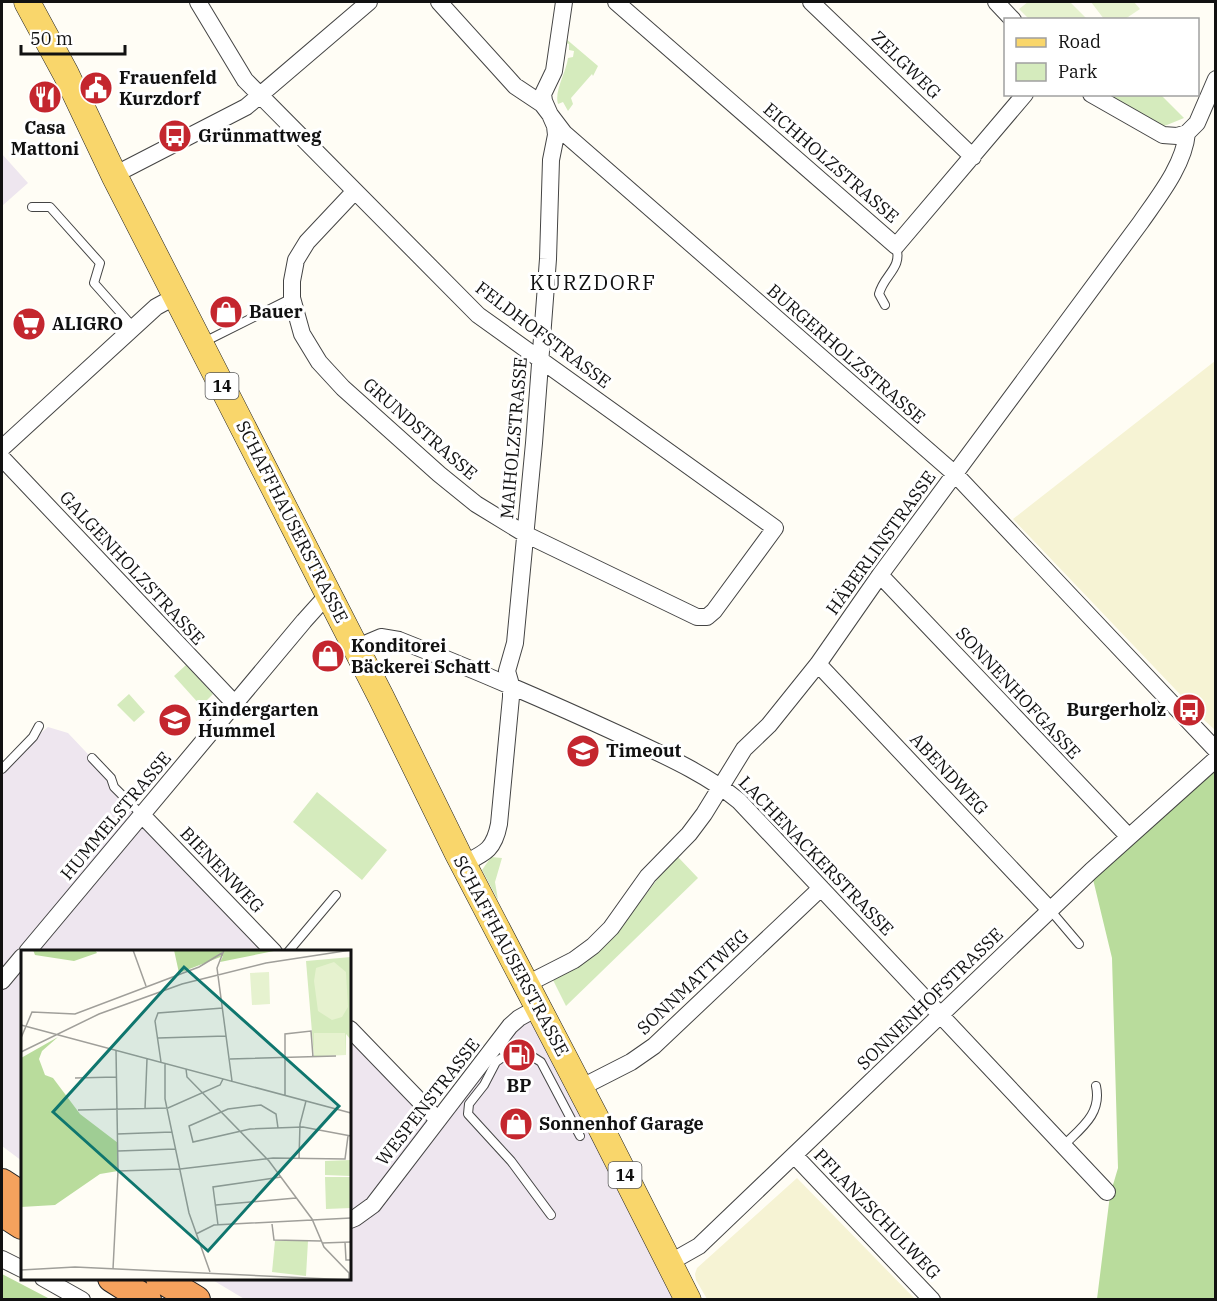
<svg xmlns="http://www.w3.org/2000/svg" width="1217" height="1301" viewBox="0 0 1217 1301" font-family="'IBM Plex Serif',serif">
  <rect width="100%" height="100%" fill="#fffdf5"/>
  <path fill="#eee6ef" d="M2,154L28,183L2,206Z
    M48,727L68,733L274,951L22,952V1161L2,1146V766Z
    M537,1008L688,1299L246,1300L211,1279L350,1278V1029L438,1120Z"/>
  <path fill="#f6f3d4" d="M1215,361V730L1203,719L1205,716L1198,708L1195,710L1013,519Z
    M797,1178L915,1299H707L696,1280L695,1274L697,1268Z"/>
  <path fill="#d5ebbd" d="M565,38L598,66L593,76L592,74L571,98L573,104L568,111L563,102L558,104C554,91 566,73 568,58L573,57L574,51L569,50V44L565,43Z
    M1101,95H1161L1184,118L1162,127Z
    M186,665L213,694L201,706L174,676Z
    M129,694L145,712L134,722L117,705Z
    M317,792L387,850L362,880L293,822Z
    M491,857L502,858L495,882L498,900L482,870Z
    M678,857L698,878L566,1006L553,980L593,957L613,938L659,877Z"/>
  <path fill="#b9dc9c" d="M1215,759V1299H1097L1110,1195L1118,1168L1112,958L1091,871Z
    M2,1274L48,1298L2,1299Z"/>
  <path fill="#e6f2cf" d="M1028,2H1070L1087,19H1029L1019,9Z
    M1091,2H1134L1140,9L1125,19H1104Z"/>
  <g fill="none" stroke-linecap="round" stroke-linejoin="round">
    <defs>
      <path id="lane" d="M32,207H50L100,263L94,283L134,328
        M885,305L879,294C884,274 903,269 896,246
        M204,342L292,298
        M92,758L111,778L114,787L142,815
        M2,769L33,737L39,726
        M1051,911L1079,944
        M288,952L336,895
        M503,1051L514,1061L530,1055L541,1062L580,1136
        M506,1055L496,1062L484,1085L469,1104L468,1114L511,1161L551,1215
        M1063,1146C1081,1128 1102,1114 1096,1086"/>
      <path id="street" d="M198,2L245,80L478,315L775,528L714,611L707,617H697L525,534L476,504L439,474L343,388L319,362L302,334L292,298V281L296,260L307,242L354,192
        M439,2L515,86L542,104L564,133L955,474L1216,750
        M616,2L896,246L1025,94
        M811,2L973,157
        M996,2L1013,20
        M1091,94L1163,135L1177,136L1187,133
        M114,175L246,107L369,2
        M2,448L156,307L176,296
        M2,458L235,704
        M880,575L1129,837
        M355,648L381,637L399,640C475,670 549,702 623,736C663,755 705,773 739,801L1107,1192
        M818,664L1051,911
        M142,815L274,952
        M463,864C485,853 494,850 499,824L511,697V685L507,671L515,643L534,443L548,259L551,160L556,135L555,126L544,101L543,94L554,71L564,2
        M27,952L304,621L322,601L330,598
        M2,981L22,957
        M525,985L574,960L593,946L611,928L648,876L689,834L704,814L744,749L769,725L818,664L880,575L1141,222C1159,196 1184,165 1187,133L1197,123L1216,79
        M350,1029L438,1120
        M580,1088L631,1062L654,1046L821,888
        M794,1155L932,1300
        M350,1220L355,1218L373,1205L510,1026L519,1018L537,1008
        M2,1259L22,1269
        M669,1263L699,1246L1091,871L1216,759
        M43,1278L82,1300"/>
      <path id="primary" d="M27,2L66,74L114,175L381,697L458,854L600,1126L688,1300"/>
      <path id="highway" d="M2,1183L22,1196
        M2,1212L22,1225
        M112,1278L147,1300
        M160,1278L196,1300"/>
    </defs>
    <use href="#lane" stroke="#444" stroke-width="10"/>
    <use href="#street" stroke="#444" stroke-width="18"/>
    <use href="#primary" stroke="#222" stroke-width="27"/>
    <use href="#highway" stroke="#222" stroke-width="30"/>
    <use href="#lane" stroke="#fff" stroke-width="8"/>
    <use href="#street" stroke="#fff" stroke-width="16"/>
    <use href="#primary" stroke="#f9d66b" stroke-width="26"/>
    <use href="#highway" stroke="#f5a25d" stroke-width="28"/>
  </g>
  <defs>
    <symbol id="civic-disc" viewBox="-11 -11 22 22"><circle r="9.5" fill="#c4262e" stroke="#fff"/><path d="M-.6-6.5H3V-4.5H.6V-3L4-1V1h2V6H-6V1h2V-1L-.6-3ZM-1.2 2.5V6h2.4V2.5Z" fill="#fff"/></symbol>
    <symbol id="restaurant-disc" viewBox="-11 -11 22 22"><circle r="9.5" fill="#c4262e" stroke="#fff"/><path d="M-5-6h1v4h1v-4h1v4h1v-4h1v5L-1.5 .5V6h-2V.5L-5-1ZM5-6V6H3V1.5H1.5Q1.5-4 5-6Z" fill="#fff"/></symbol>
    <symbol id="bus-disc" viewBox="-11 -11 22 22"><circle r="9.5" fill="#c4262e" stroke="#fff"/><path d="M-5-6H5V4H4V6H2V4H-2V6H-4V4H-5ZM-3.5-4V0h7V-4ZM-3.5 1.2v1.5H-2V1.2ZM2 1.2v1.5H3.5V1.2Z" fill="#fff"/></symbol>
    <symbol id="shop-disc" viewBox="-11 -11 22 22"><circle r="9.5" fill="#c4262e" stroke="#fff"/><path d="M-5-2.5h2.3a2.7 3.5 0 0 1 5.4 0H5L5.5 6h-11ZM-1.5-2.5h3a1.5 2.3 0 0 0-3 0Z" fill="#fff"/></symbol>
    <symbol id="supermarket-disc" viewBox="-11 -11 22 22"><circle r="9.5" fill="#c4262e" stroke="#fff"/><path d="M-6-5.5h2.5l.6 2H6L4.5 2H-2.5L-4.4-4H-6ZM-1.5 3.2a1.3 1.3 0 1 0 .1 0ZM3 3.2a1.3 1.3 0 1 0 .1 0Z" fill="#fff"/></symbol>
    <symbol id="school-disc" viewBox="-11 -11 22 22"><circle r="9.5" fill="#c4262e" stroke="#fff"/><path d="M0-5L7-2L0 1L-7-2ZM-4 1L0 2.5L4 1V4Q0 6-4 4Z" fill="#fff"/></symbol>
    <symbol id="fuel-disc" viewBox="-11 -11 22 22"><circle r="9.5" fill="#c4262e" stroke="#fff"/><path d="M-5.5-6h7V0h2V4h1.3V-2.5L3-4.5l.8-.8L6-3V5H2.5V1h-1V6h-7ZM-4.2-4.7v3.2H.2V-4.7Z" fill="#fff"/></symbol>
  </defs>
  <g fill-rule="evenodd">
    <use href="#civic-disc" x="77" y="69" width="38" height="38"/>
    <use href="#restaurant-disc" x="26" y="78" width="38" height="38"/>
    <use href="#bus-disc" x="156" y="117" width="38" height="38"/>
    <use href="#shop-disc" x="207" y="293" width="38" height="38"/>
    <use href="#supermarket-disc" x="10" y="305" width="38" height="38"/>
    <use href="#shop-disc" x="309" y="637" width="38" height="38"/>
    <use href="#bus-disc" x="1170" y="691" width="38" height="38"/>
    <use href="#school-disc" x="156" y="701" width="38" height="38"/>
    <use href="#school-disc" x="564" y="732" width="38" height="38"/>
    <use href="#fuel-disc" x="500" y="1036" width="38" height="38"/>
    <use href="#shop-disc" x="497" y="1105" width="38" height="38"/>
  </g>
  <g text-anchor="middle" stroke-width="6" stroke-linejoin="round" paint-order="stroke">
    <g fill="#fff" stroke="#585858" stroke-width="1.5">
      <rect x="205.5" y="373" width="33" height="26" rx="4.5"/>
      <rect x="608.5" y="1162" width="33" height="26" rx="4.5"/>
    </g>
    <g font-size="16" font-weight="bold" fill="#111">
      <text x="222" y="392">14</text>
      <text x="625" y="1181">14</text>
    </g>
    <g font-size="18" fill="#111" stroke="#fff">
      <text transform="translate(906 65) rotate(44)" y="6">ZELGWEG</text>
      <text transform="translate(831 163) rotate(41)" y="6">EICHHOLZSTRASSE</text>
      <text transform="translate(543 335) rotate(37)" y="6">FELDHOFSTRASSE</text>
      <text transform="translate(846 354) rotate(41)" y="6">BURGERHOLZSTRASSE</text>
      <text transform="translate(420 429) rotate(41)" y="6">GRUNDSTRASSE</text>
      <text transform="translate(514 438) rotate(-85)" y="6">MAIHOLZSTRASSE</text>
      <text transform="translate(292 522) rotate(63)" y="6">SCHAFFHAUSERSTRASSE</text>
      <text transform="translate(881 543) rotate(-54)" y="6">HÄBERLINSTRASSE</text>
      <text transform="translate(132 568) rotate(47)" y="6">GALGENHOLZSTRASSE</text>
      <text transform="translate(1018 693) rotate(47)" y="6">SONNENHOFGASSE</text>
      <text transform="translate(949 774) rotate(47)" y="6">ABENDWEG</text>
      <text transform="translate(116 816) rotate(-50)" y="6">HUMMELSTRASSE</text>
      <text transform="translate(816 856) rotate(46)" y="6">LACHENACKERSTRASSE</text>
      <text transform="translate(222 870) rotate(46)" y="6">BIENENWEG</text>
      <text transform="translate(511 956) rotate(62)" y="6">SCHAFFHAUSERSTRASSE</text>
      <text transform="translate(693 982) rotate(-43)" y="6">SONNMATTWEG</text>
      <text transform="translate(930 999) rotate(-44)" y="6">SONNENHOFSTRASSE</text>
      <text transform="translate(428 1102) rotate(-52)" y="6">WESPENSTRASSE</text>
      <text transform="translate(877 1214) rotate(46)" y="6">PFLANZSCHULWEG</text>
    </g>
    <g font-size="18" font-weight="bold" fill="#111" stroke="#fff" text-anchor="start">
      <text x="119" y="84">Frauenfeld<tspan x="119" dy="21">Kurzdorf</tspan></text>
      <text x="45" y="134" text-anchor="middle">Casa<tspan x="45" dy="21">Mattoni</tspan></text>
      <text x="198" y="142">Grünmattweg</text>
      <text x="249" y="318">Bauer</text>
      <text x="52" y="330">ALIGRO</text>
      <text x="351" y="652">Konditorei<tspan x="351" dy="21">Bäckerei Schatt</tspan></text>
      <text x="198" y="716">Kindergarten<tspan x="198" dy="21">Hummel</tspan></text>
      <text x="1166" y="716" text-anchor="end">Burgerholz</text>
      <text x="606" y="757">Timeout</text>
      <text x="519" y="1092" text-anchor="middle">BP</text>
      <text x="539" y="1130">Sonnenhof Garage</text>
    </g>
    <g font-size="21" letter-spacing="1.5" fill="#111" stroke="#fff">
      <text x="593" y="290">KURZDORF</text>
    </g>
  </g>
  <g transform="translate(21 950)">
    <rect width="330" height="330" fill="#fffdf5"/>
    <path d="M330,7V90L325,84V105L293,106L285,11ZM330,210V226L304,225V211ZM304,227H330V258L305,259ZM254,291H287L285,326L251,322Z" fill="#d5ebbd"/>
    <path d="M12,0H74L76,3L53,11L14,5ZM153,0H258L199,12L202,6L158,23ZM37,87L21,101L18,109L24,125L32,128L59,164L97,193V221L79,224L34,255L0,257V108Z" fill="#b9dc9c"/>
    <path d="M313,12L325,22L327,57L321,67L311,70L297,61L293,31L295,18ZM248,22L249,54L231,55L229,23ZM293,83H324L325,105H293Z" fill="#e6f2cf"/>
    <path fill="none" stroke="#a09f9a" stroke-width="1.5" d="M112,0L125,36M203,0L196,18L211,131M0,75L330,163M0,88L11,62L54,64L178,17L201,3M137,88L205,86M0,102L78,64L161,34L245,13L330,0M209,109L315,106M140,112L134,71L137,63L202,58M144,113V149L168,263L189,322M165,119L166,127L248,211L291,269L303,297L328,323V330M54,128L95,127M264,145V84L290,81L292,107M124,159L126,109M57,160L147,158L199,135L202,129M257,178L255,164L240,155L207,159L168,176L172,192L229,179L282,177L330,186M96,184L151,182M97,201L155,199M278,209L279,174L285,151M97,221L159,219L252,208L324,209L327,186M195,255L275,248M251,274L253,290L300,291M197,275L192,237L260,227M175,284L193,275L330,268M324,292L325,310H330M301,293L330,292M92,319L97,221L95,100M0,320L54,317L330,330"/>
    <path fill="#0f766e" fill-opacity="0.15" stroke="#0f766e" stroke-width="3" d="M163,17L318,156L187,301L32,162Z"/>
    <rect width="330" height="330" fill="none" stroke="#111" stroke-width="3"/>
  </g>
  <rect width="1217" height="1301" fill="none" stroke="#111111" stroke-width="6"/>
  <rect x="1004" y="18" width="195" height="78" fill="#ffffff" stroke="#a0a0a0" stroke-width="1.5"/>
  <rect x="1016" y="38" width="30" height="9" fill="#f9d66b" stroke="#a0a0a0" stroke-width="1.5"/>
  <text x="1058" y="48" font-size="18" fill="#111111">Road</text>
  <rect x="1016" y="63" width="30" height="18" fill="#d5ebbd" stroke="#a0a0a0" stroke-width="1.5"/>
  <text x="1058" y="78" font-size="18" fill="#111111">Park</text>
  <path d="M21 45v9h104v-9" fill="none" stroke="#111111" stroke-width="3"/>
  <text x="30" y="45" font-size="18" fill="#111111" stroke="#ffffff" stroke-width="4.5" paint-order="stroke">50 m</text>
</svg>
